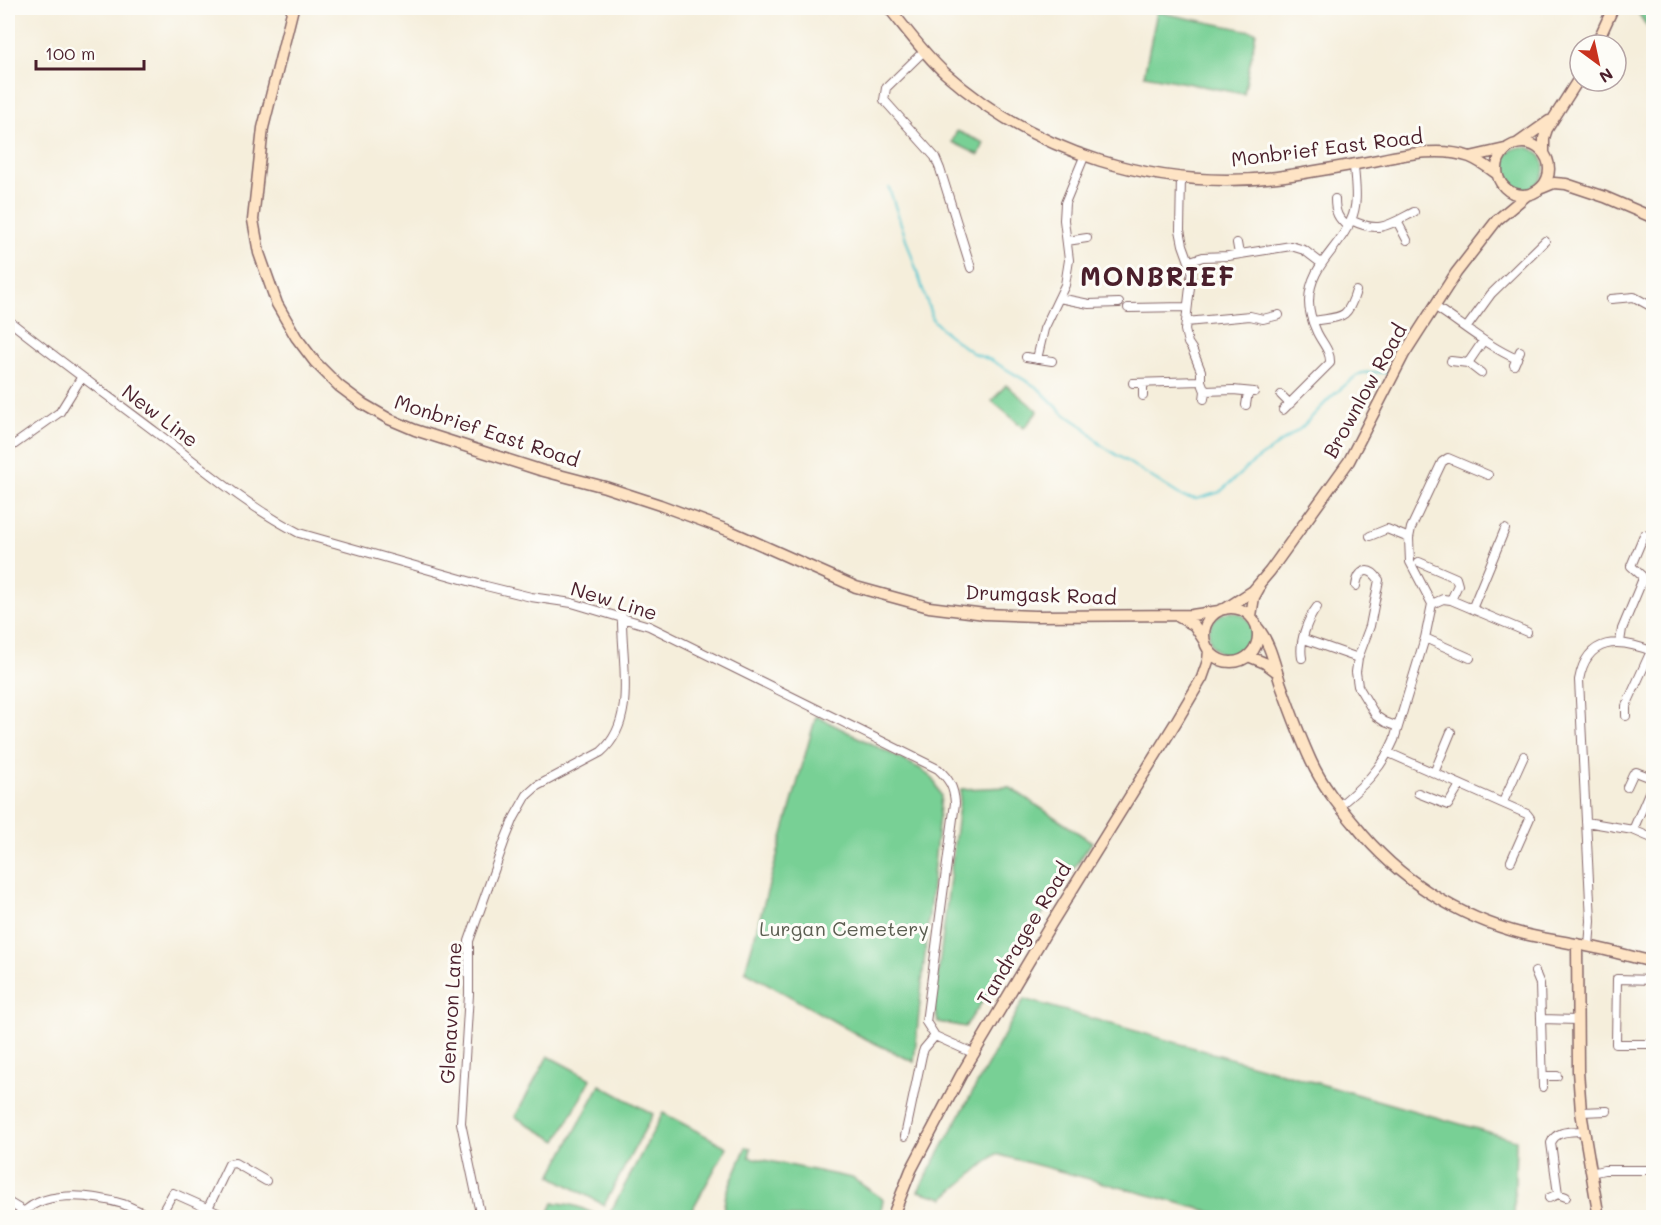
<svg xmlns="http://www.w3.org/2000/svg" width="1661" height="1225" viewBox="0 0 1661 1225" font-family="Mali,sans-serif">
  <rect width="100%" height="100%" fill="#fdfcf7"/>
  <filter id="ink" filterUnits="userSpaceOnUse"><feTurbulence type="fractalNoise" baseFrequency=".0167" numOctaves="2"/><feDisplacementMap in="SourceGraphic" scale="12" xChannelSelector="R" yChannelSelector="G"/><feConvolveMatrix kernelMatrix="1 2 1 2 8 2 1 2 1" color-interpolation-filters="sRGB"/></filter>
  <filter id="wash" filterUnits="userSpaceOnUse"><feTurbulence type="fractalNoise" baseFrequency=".008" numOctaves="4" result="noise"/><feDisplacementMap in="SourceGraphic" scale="24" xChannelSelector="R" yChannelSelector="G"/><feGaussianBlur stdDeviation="1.35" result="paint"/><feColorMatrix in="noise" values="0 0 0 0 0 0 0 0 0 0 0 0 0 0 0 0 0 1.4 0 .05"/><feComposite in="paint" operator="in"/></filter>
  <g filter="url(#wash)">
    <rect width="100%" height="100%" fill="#f5eedb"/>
    <path fill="#78d095" stroke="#617860" stroke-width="1.5" d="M1635,8H1650L1653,13V36Z
      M1157,12L1256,32L1244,94L1144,75Z
      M957,131L984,143L979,155L952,142Z
      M1502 168a21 21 0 1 1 42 0a21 21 0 1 1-42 0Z
      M1006,385L1038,411L1024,428L992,401Z
      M1209 634a22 22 0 1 1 44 0a22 22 0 1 1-44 0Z
      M816,716L921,769L934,780L941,796L914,1062L860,1036L745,971Z
      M1009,787L1092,842L965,1027L938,1022L934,1007L961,789Z
      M1024,999L1516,1140L1514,1217H1222L1212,1212L996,1154L944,1198L918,1191Z
      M548,1056L591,1079L557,1141L515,1117Z
      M600,1085L653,1114L604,1205L551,1176Z
      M663,1113L727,1147L688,1217H618L610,1213Z
      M746,1147L751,1148L749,1157L852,1178L883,1199L880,1217H722L726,1194Z
      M553,1203C570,1202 586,1210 601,1217H547Z"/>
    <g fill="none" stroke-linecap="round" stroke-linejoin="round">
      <path stroke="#5ac7d0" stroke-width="2" d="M889,188L933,320L947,334L974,354L991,360L1038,388L1063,413L1084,427L1101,445L1183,497L1197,499L1220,492L1251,464L1301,428L1331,397L1356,376L1362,373L1374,372L1391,373"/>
    </g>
  </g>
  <g filter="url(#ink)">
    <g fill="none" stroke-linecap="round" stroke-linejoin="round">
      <defs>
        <path id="street" d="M924,51L886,88L884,100L935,157L940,169L971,268
          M1181,178L1180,230L1183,245L1192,270L1185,330L1188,343L1192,349L1201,371V381L1205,391L1204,399
          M1335,199C1335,213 1338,218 1348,227
          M1351,220C1379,234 1389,225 1414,212
          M1397,221L1407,240
          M1067,241L1087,238
          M1237,243L1239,254
          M1190,261L1203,257L1228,256L1291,246L1304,250L1321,263
          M1059,298L1089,304L1119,303
          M1611,299L1634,297L1654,308
          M1434,306C1462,324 1487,346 1517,359
          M1128,308L1187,307
          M8,320C57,359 107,395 157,433C205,469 246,506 299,533L486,586L531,597L572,603L649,626L938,769C949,779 954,787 955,803L926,1022L935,1036L973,1053
          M1313,321C1341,316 1347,321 1356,291
          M1186,322L1250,316L1263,319L1279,315
          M1467,327L1491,294L1545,241
          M1026,357L1052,361
          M1037,359L1044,329L1065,285L1069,260L1064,220L1065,203L1084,157
          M1451,361L1468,363L1481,373
          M1468,363L1483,341
          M1514,365L1520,351
          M1133,383L1201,381
          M1205,391L1233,390L1254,392
          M1281,395L1290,404
          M1143,396V384
          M1246,405L1248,392
          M1283,410L1330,363C1331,350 1320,341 1316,330C1312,321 1309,311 1309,302C1309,265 1339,250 1351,220C1359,203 1355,184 1354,165
          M8,449L60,412L81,378
          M1370,536L1387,529L1409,538
          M1419,562L1456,578L1458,585L1451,600
          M1356,586C1358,570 1369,565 1379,580L1370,626L1358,658L1356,672L1358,686L1376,716L1385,722L1398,727
          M1432,604L1443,599L1451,600L1527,632
          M1472,609L1505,529
          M1425,638L1470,658
          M1304,639L1358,658
          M1620,642L1622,629L1642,581V576L1631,566L1644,535
          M1302,658C1299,642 1307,620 1317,607
          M1626,716V706L1651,651
          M1389,753L1527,814L1530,818L1511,861
          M1434,773L1451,732
          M1627,787L1633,774L1636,772L1654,779
          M1418,793L1448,805L1460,785
          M1503,802L1524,756
          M1339,806C1363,786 1381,770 1394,740L1425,638L1432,604L1410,562L1409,538L1411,528L1442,462L1448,458L1488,475
          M1586,822L1633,830L1654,839
          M1633,830L1654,781
          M1589,946L1591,921L1579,680C1587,636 1619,638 1654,652
          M1535,972L1540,984L1543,1087
          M1654,980L1617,979L1616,1044H1654
          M1542,1019L1577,1020
          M1543,1076H1557
          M1581,1112L1607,1111
          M905,1136L922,1055L924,1049L935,1036
          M1591,1173L1604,1170H1654
          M1558,1194L1551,1143C1556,1130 1571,1132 1583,1131
          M1549,1198L1558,1194L1566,1197
          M8,1202L23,1211
          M208,1208L229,1164L235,1163L266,1181
          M19,1218C39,1188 93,1195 123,1204C133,1208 143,1213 153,1218
          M159,1218L173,1193L229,1218
          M481,1218L461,1123L469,994V941L505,840L514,818L527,795L537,786L601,752C638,720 621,660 622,616"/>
        <path id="secondary" d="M293,8L263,128L253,220L259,253L277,304L296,337L315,362L339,386L363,404L389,419L415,430L540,470L605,487L660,505L730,531L856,587L929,607L985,614L1035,616L1192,615L1219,611
          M889,8C907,30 924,54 945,73C1035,154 1158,191 1277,177C1306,173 1334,168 1362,163C1396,157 1437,145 1470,157C1480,161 1489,168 1497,174
          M1596,45L1613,8
          M1497 169a26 26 0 1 1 52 0a26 26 0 1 1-52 0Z
          M1518,143L1549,121
          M1544,153V138L1547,129L1580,77
          M1470,157L1505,149
          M1542,188L1554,183L1566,184L1605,197L1654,218
          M1204 635a27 27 0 1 1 54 0a27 27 0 1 1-54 0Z
          M1225,609L1253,591L1270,571L1349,461L1404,354L1456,273L1497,220L1527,195
          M1251,616L1254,597L1259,588
          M1179,617L1194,625L1205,642
          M1257,627C1271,644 1274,664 1281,685C1290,710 1300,737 1311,761C1322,785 1338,805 1355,825C1398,879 1457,917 1524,934C1545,939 1566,942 1587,946C1609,950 1631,957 1654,962
          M1248,656L1265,663L1277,672
          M1577,944L1578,1071L1581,1112L1599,1218
          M892,1218L911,1170L961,1075L1051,924L1176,722L1202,678L1208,661L1209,650"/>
      </defs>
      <use href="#street" stroke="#866769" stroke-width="10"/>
      <use href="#secondary" stroke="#866769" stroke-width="13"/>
      <use href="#street" stroke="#fff" stroke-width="8"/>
      <use href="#secondary" stroke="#fee4c5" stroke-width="10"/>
    </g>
  </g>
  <g text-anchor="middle" stroke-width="6" stroke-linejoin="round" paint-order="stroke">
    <g font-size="20" fill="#4a1f2b" stroke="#fdfcf7">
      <text transform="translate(1327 148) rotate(-7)" y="7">Monbrief East Road</text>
      <text transform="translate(1365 391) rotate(-61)" y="7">Brownlow Road</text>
      <text transform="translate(160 416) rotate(37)" y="7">New Line</text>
      <text transform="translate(487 431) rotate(18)" y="7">Monbrief East Road</text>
      <text transform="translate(1041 595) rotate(2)" y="7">Drumgask Road</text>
      <text transform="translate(614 601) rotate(17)" y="7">New Line</text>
      <text transform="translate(1024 934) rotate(-59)" y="7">Tandragee Road</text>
      <text transform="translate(451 1013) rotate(-87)" y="7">Glenavon Lane</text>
    </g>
    <g font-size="20" fill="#5a5d50" stroke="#fdfcf7">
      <text x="844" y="936">Lurgan Cemetery</text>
    </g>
    <g font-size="26" font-weight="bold" letter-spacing="1.5" fill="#4a1f2b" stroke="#fdfcf7">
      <text x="1158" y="286">MONBRIEF</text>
    </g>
  </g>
  <rect width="1661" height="1225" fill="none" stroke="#fdfcf7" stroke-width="30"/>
  <g transform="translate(1598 63) rotate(147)"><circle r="28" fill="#fdfcf7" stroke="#b5a4a5" stroke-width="1.5"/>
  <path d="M0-4.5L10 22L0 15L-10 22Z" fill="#c8321e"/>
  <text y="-9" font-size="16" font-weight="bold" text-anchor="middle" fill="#4a1f2b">N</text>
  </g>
  <path d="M36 60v9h108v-9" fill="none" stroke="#4a1f2b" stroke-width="3"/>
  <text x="45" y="60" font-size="18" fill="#4a1f2b" stroke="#fdfcf7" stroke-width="4.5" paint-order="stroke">100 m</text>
</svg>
